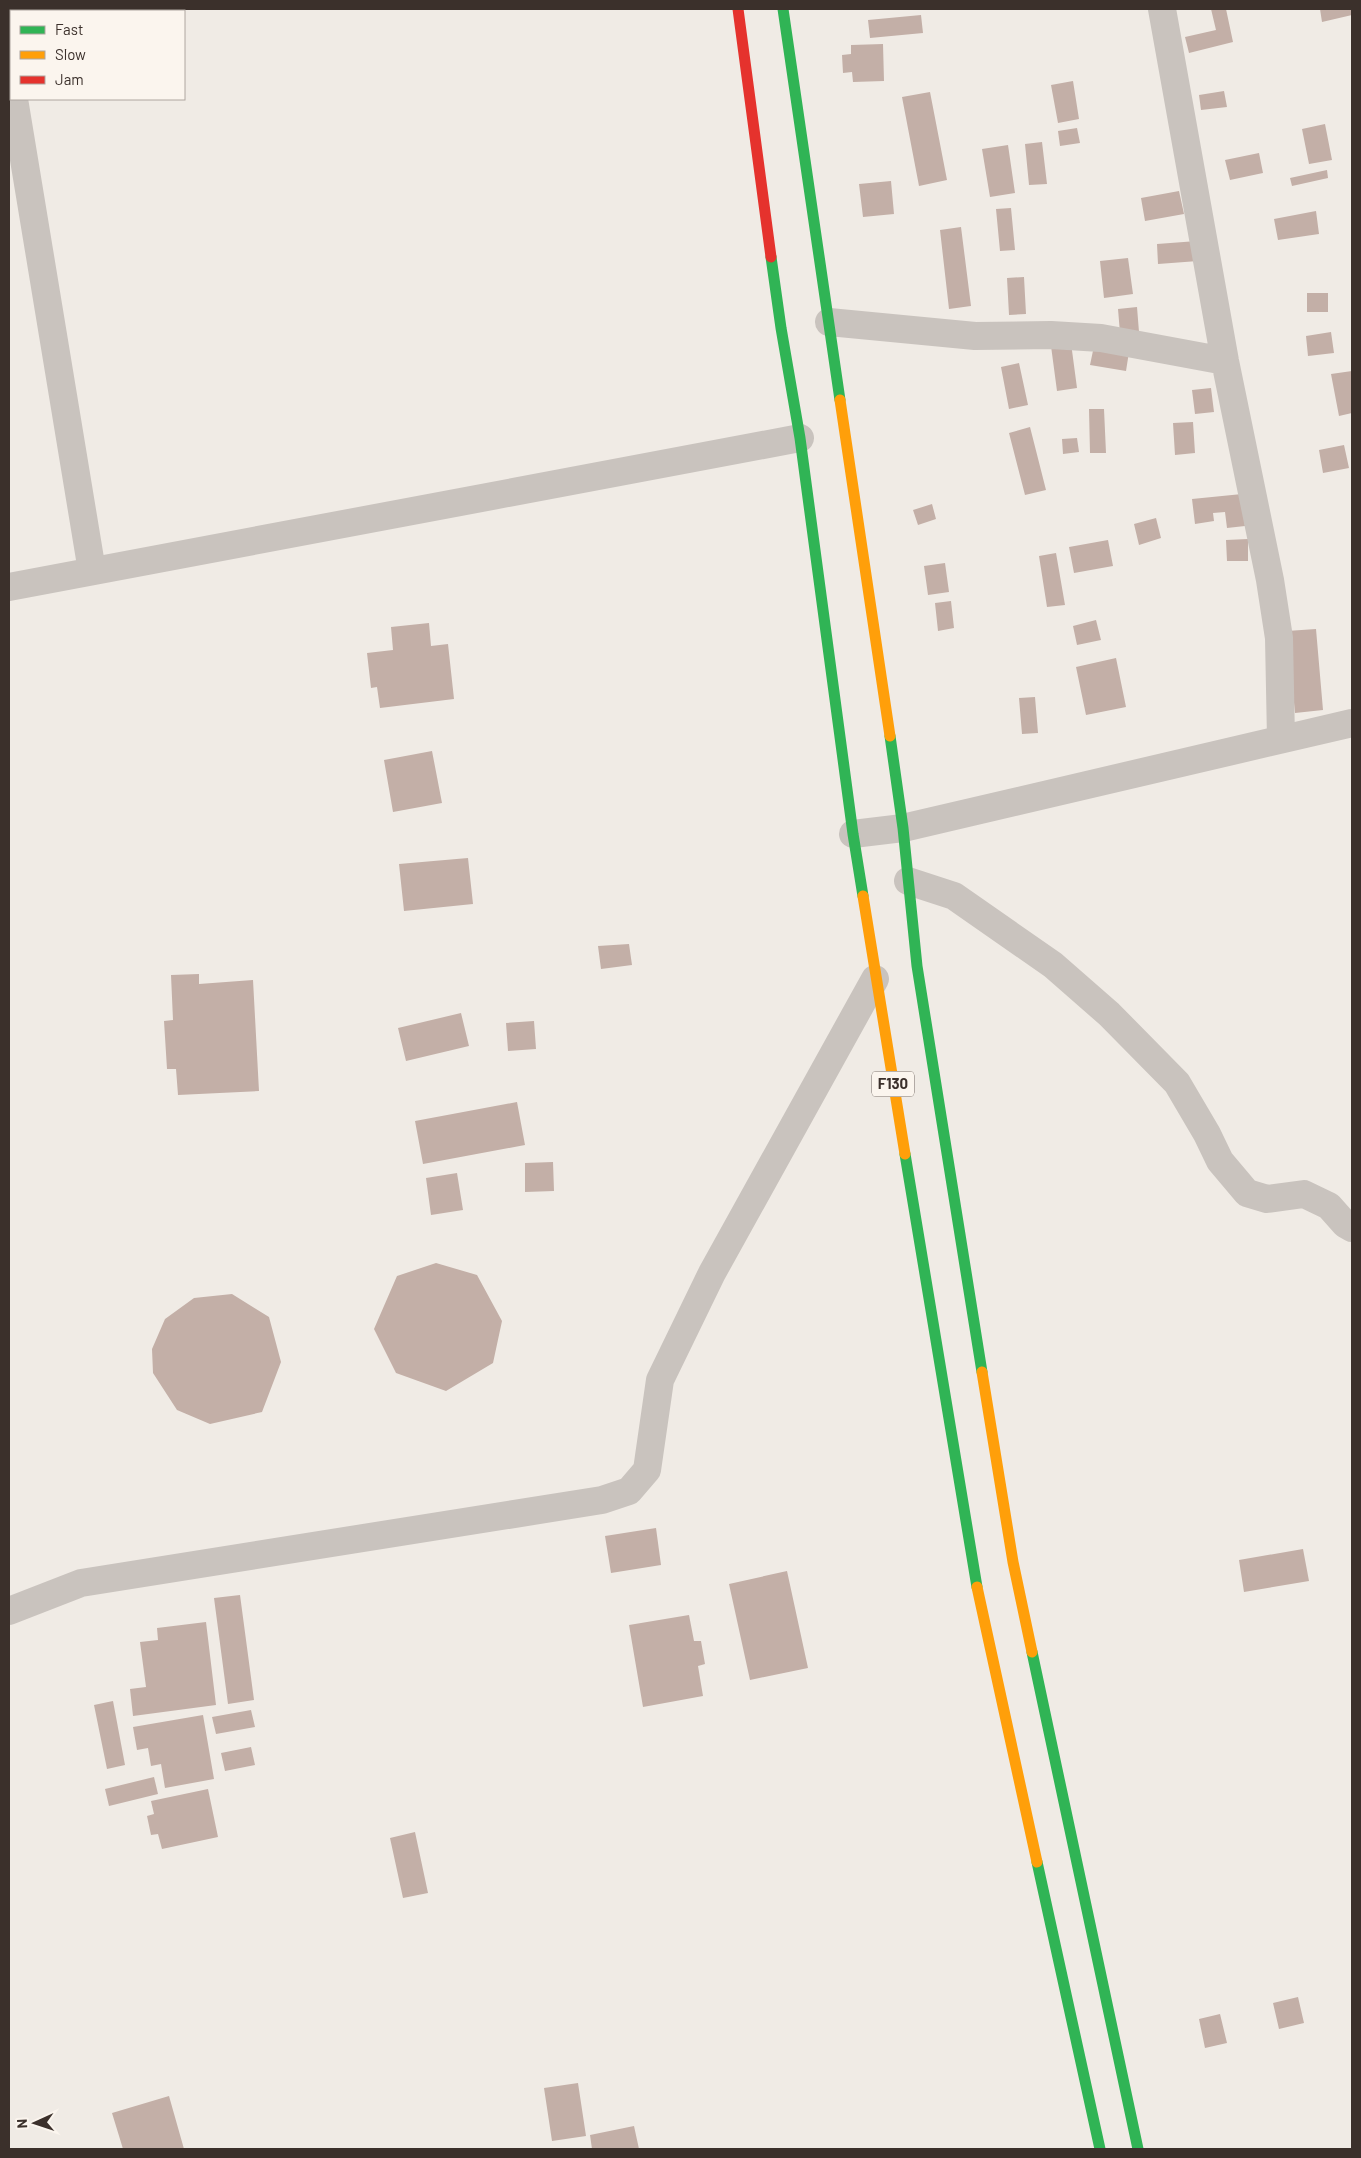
<svg xmlns="http://www.w3.org/2000/svg" width="1361" height="2158" viewBox="0 0 1361 2158" font-family="Barlow,sans-serif">
  <rect width="100%" height="100%" fill="#f0ebe5"/>
  <path fill="#c3afa7" d="M1211,9H1226L1233,42L1189,53L1185,37L1216,30Z
    M1320,9H1352V15L1322,22Z
    M921,15L923,33L870,38L868,20Z
    M883,44L884,81L853,82L852,72L843,73L842,55L851,54V45Z
    M1073,81L1079,119L1058,123L1051,85Z
    M1224,91L1227,107L1201,110L1199,95Z
    M930,92L947,180L919,186L902,97Z
    M1325,124L1332,160L1309,164L1302,129Z
    M1077,128L1080,143L1060,146L1058,131Z
    M1042,142L1047,184L1029,185L1025,144Z
    M1008,145L1015,193L990,197L982,149Z
    M1259,153L1263,173L1230,180L1225,160Z
    M1327,170L1328,178L1292,186L1290,178Z
    M891,181L894,214L863,217L859,184Z
    M1179,191L1184,214L1145,221L1141,198Z
    M1011,208L1015,250L1000,251L996,209Z
    M1316,211L1319,234L1278,240L1274,219Z
    M961,227L971,306L949,309L940,230Z
    M1197,241L1198,261L1158,264L1157,244Z
    M1128,258L1133,294L1104,298L1100,261Z
    M1024,277L1026,314L1009,315L1007,278Z
    M1307,293H1328V312H1307Z
    M1137,307L1139,332L1120,333L1118,309Z
    M1331,332L1334,353L1308,356L1306,336Z
    M1071,343L1077,388L1057,391L1051,346Z
    M1094,346L1129,352L1126,371L1090,365Z
    M1019,363L1028,405L1009,409L1001,367Z
    M1352,371V413L1339,416L1331,374Z
    M1211,388L1214,412L1195,414L1192,390Z
    M1089,409H1104L1106,453H1090Z
    M1193,422L1195,453L1175,455L1173,423Z
    M1030,427L1046,490L1025,495L1009,433Z
    M1077,438L1079,452L1063,454L1062,439Z
    M1344,445L1349,468L1323,473L1319,450Z
    M1242,494L1245,526L1227,528L1225,512L1213,513L1214,521L1195,524L1192,499Z
    M932,504L936,519L918,525L913,510Z
    M1156,518L1161,538L1139,545L1134,524Z
    M1248,539V561H1227L1226,540Z
    M1108,540L1113,566L1074,573L1069,547Z
    M1056,553L1065,605L1047,607L1039,556Z
    M945,563L949,592L928,595L924,566Z
    M951,601L954,628L938,631L935,603Z
    M1096,620L1101,640L1077,645L1073,626Z
    M429,623L431,646L448,644L454,699L380,708L377,687L371,688L367,653L393,650L391,627Z
    M1316,629L1323,710L1295,713L1287,631Z
    M1116,658L1126,707L1086,715L1076,667Z
    M1035,697L1038,733L1022,734L1019,698Z
    M432,751L442,803L393,812L384,760Z
    M468,858L473,904L404,911L399,864Z
    M629,944L632,965L601,969L598,946Z
    M199,974V984L253,980L259,1091L178,1095L176,1069H167L164,1021L173,1020L171,975Z
    M461,1013L469,1046L406,1061L398,1028Z
    M534,1021L536,1049L508,1051L506,1023Z
    M517,1102L525,1145L423,1164L415,1121Z
    M553,1162L554,1191L525,1192V1163Z
    M457,1173L463,1210L431,1215L426,1178Z
    M436,1263L477,1275L502,1321L493,1363L446,1391L396,1373L374,1329L397,1276Z
    M232,1294L269,1317L281,1362L262,1412L210,1424L177,1410L153,1373L152,1349L165,1319L194,1298Z
    M656,1528L661,1565L611,1573L605,1536Z
    M1303,1549L1309,1581L1244,1592L1239,1560Z
    M787,1571L808,1668L750,1680L729,1584Z
    M240,1595L254,1700L228,1704L214,1598Z
    M689,1615L694,1641H701L705,1664L698,1666L703,1696L643,1707L629,1625Z
    M206,1622L216,1705L133,1716L130,1689L146,1687L140,1642L158,1640L157,1628Z
    M113,1701L125,1765L107,1769L94,1705Z
    M251,1710L255,1727L216,1734L212,1717Z
    M203,1715L214,1779L165,1788L161,1764L151,1766L148,1748L137,1750L133,1727Z
    M251,1747L255,1765L225,1771L221,1753Z
    M154,1777L158,1794L109,1806L105,1789Z
    M208,1789L218,1837L162,1849L158,1834L151,1835L147,1816L154,1814L151,1801Z
    M415,1832L428,1893L403,1898L390,1838Z
    M1298,1997L1304,2023L1279,2029L1273,2003Z
    M1220,2014L1227,2043L1205,2048L1199,2019Z
    M578,2083L586,2136L552,2141L544,2088Z
    M169,2096L184,2149H123L112,2113Z
    M634,2126L639,2149H592L590,2135Z"/>
  <g fill="none" stroke-linecap="round" stroke-linejoin="round">
    <path stroke="#c9c3be" stroke-width="28" d="M1162,9L1225,361L1270,580L1279,638L1281,739
      M9,68L11,83
      M14,99L92,571
      M829,322L975,336L1051,335L1101,338L1225,361
      M9,587L800,438
      M853,834L903,828L1352,723
      M908,881L954,896L1053,965L1109,1014L1177,1083L1207,1134L1220,1161L1247,1193L1267,1199L1304,1194L1329,1206L1345,1224L1352,1228
      M9,1611L81,1583L602,1500L629,1491L647,1470L660,1380L712,1273L875,979"/>
    <path stroke="#30b455" stroke-width="11" d="M783,9L840,400
      M771,257L781,328L800,438L853,834L863,896
      M890,736L903,828L917,966L982,1372
      M905,1154L977,1587
      M1032,1652L1138,2149
      M1037,1862L1100,2149"/>
    <path stroke="#ff9f0a" stroke-width="11" d="M840,400L890,736
      M863,896L905,1154
      M982,1372L1013,1562L1032,1652
      M977,1587L1037,1862"/>
    <path stroke="#e5322d" stroke-width="11" d="M738,9L771,257"/>
  </g>
  <g text-anchor="middle" stroke-width="4" stroke-linejoin="round" paint-order="stroke">
    <rect fill="#fbf5ee" stroke="#756b66" stroke-width="1" x="872" y="1071.5" width="42" height="25" rx="4"/>
    <g font-size="15" font-weight="bold" fill="#3b302b">
      <text x="893" y="1089">F130</text>
    </g>
  </g>
  <rect width="1361" height="2158" fill="none" stroke="#3b302b" stroke-width="20"/>
  <rect x="10" y="10" width="175" height="90" fill="#fbf5ee" stroke="#aea6a0"/>
  <rect x="20" y="26" width="25" height="8" fill="#30b455" stroke="#aea6a0"/>
  <text x="55" y="35" font-size="15" fill="#3b302b">Fast</text>
  <rect x="20" y="51" width="25" height="8" fill="#ff9f0a" stroke="#aea6a0"/>
  <text x="55" y="60" font-size="15" fill="#3b302b">Slow</text>
  <rect x="20" y="76" width="25" height="8" fill="#e5322d" stroke="#aea6a0"/>
  <text x="55" y="85" font-size="15" fill="#3b302b">Jam</text>
  <g transform="translate(35 2123) rotate(267)" stroke="#fbf5ee" stroke-width="4" paint-order="stroke">
  <path d="M0-4L9 19L0 12L-9 19Z" fill="#3b302b"/>
  <text y="-8" font-size="14" font-weight="bold" text-anchor="middle" fill="#3b302b">N</text>
  </g>
</svg>
